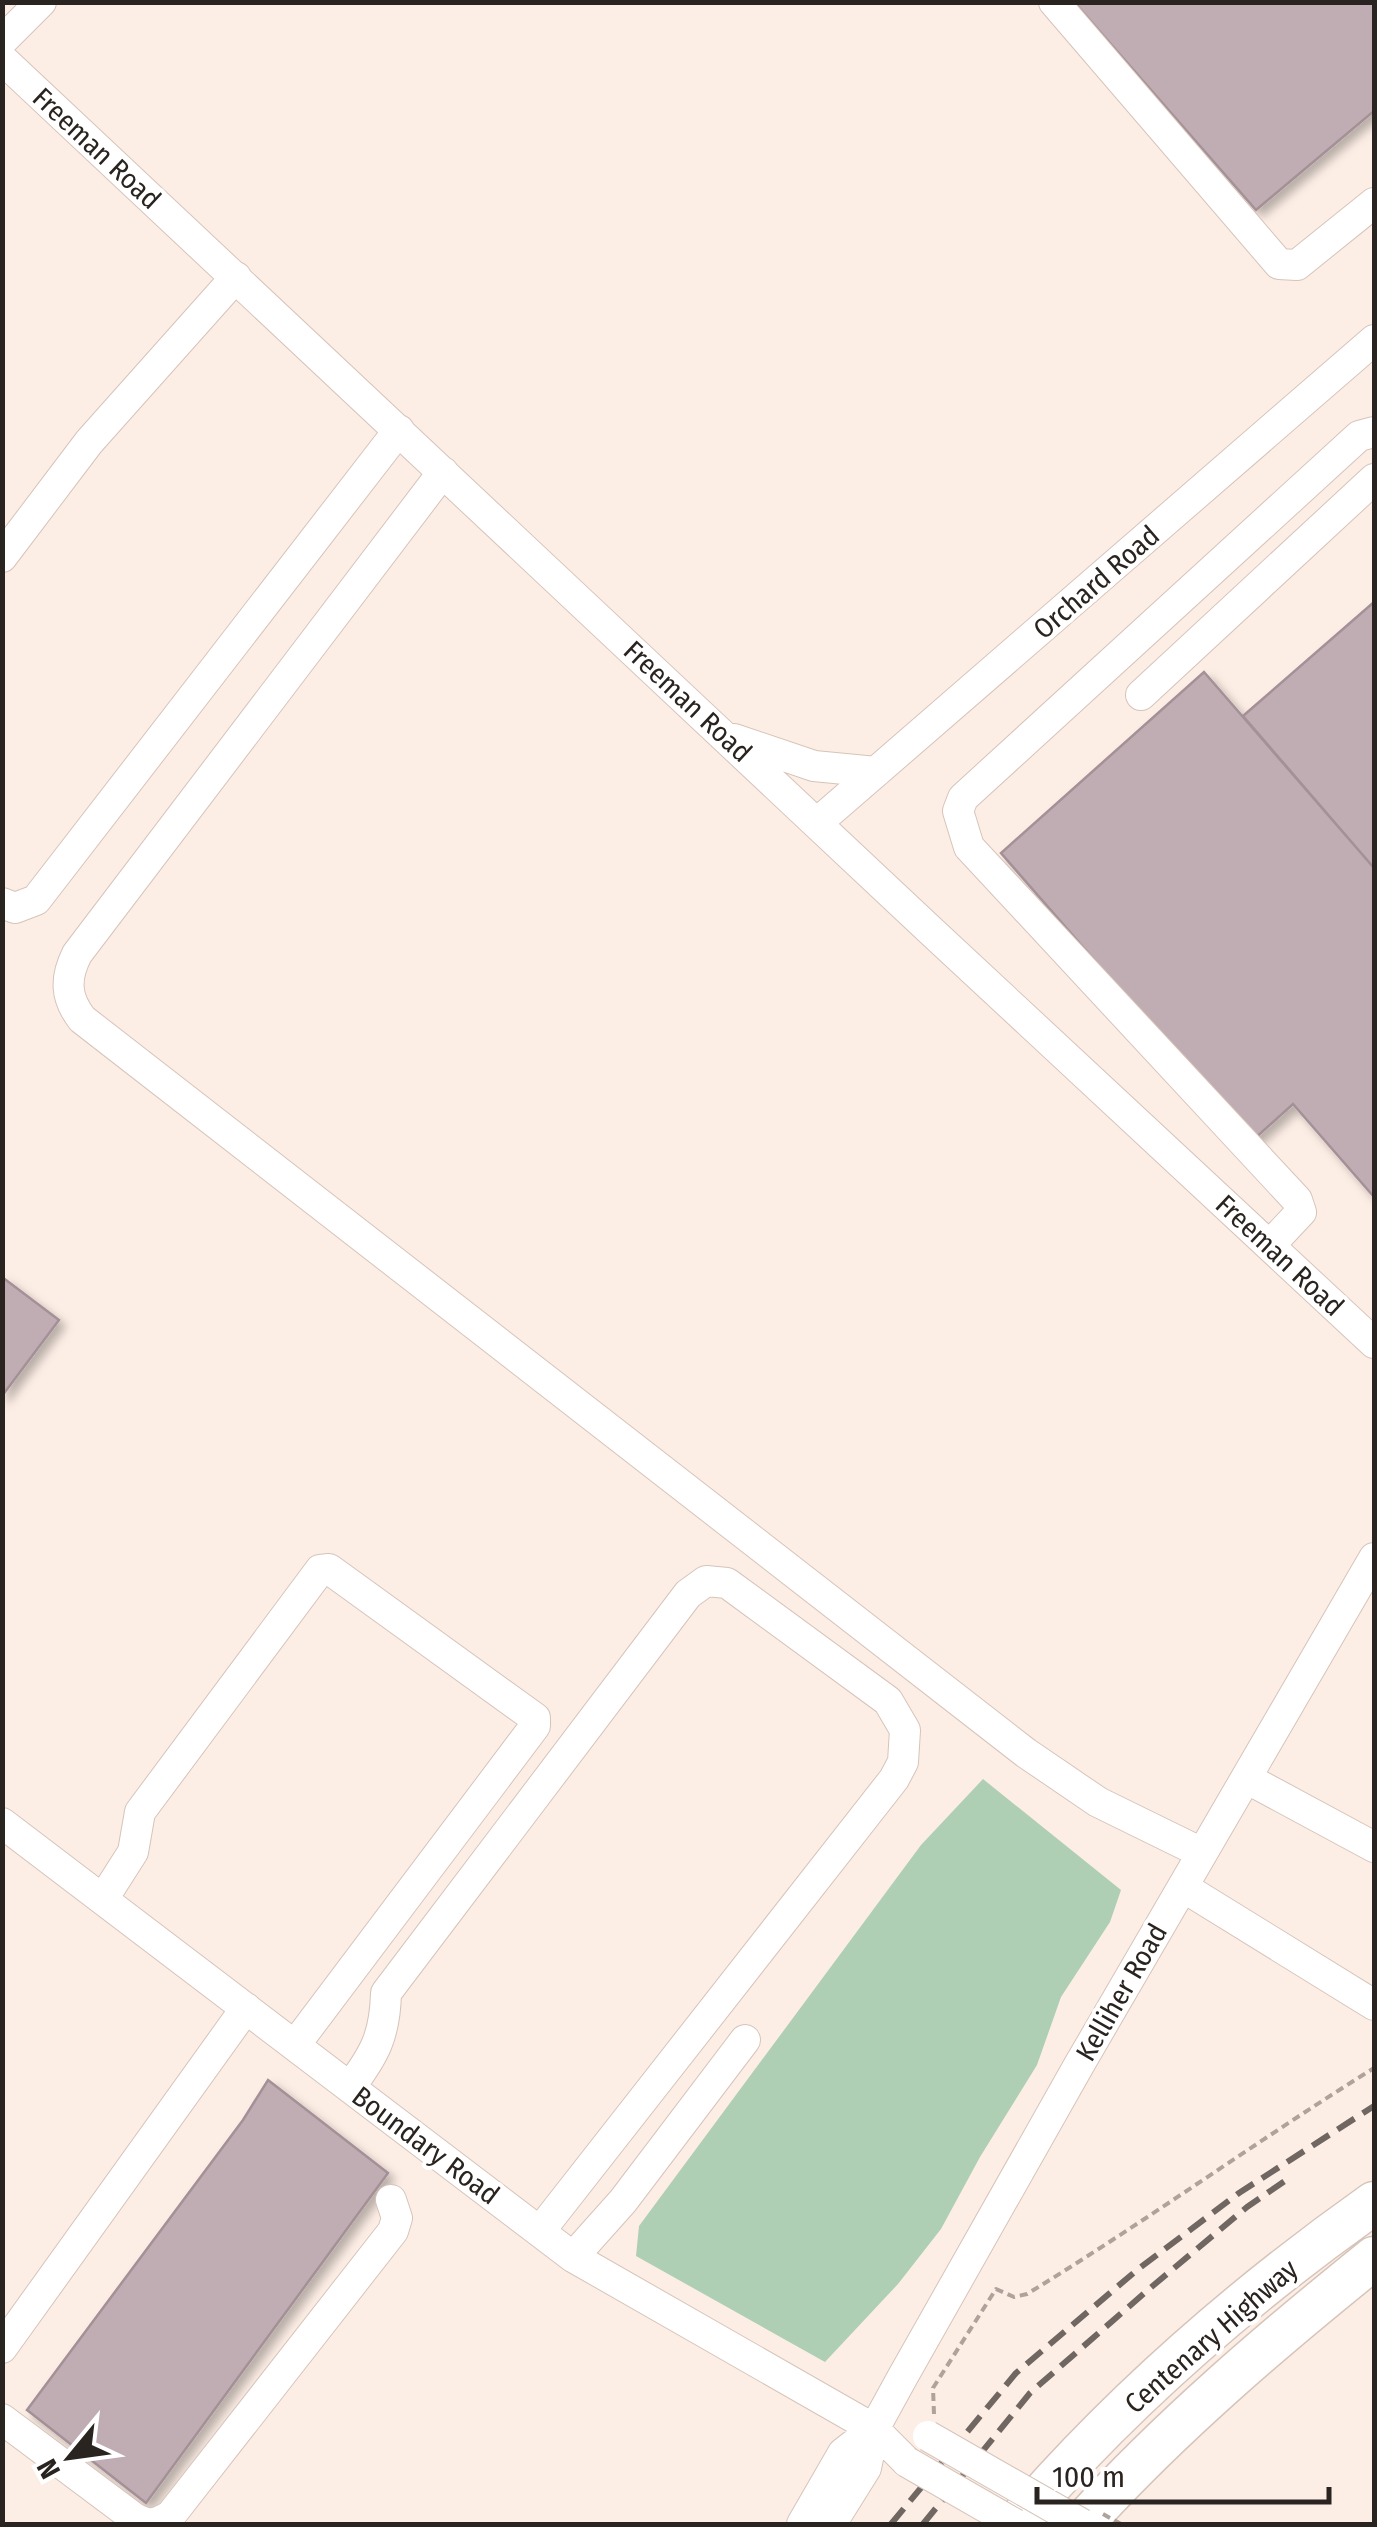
<svg xmlns="http://www.w3.org/2000/svg" width="1377" height="2527" viewBox="0 0 1377 2527" font-family="'Fira Sans Condensed',sans-serif">
  <defs>
    <filter id="shadow"><feDropShadow dx="6" dy="6" stdDeviation="5" flood-color="#0004"/></filter>
  </defs>
  <rect width="100%" height="100%" fill="#fdeee5"/>
  <path fill="#aecfb3" d="M983,1779L1121,1890L1110,1922L1061,1997L1037,2065L980,2157L941,2229L898,2284L825,2362L636,2256L639,2226L921,1845Z"/>
  <path fill="#c0acb3" stroke="#a49097" stroke-width="2.5" filter="url(#shadow)" d="M1074,2H1374V111L1256,210Z
    M1374,602V868L1243,716Z
    M1204,672L1374,868V1197L1293,1104L1252,1141L1001,853Z
    M2,1277L59,1320L2,1396Z
    M268,2080L388,2173L146,2503L27,2410L243,2120Z"/>
  <g fill="none" stroke-linecap="round" stroke-linejoin="round">
    <defs>
      <path id="minor" d="M1054,2L1279,264L1297,265L1374,203
        M2,41L41,2
        M2,59L930,930L1374,1343
        M443,472L77,954C65,978 65,997 82,1019L1026,1753L1098,1802L1202,1853
        M2,557L89,442L236,277
        M1141,695L1374,479
        M734,739L814,766L876,772
        M817,823L1374,340
        M2,903L15,908L36,900L399,430
        M1270,1245L1301,1212L1297,1200L969,847L958,811L963,798L1359,436L1374,432
        M1246,1778L1374,1847
        M2,1823L573,2257L874,2429L907,2462
        M1183,1887L1374,2005
        M103,1899L133,1852L140,1812L320,1570L329,1569L535,1718V1726L295,2045
        M350,2087C375,2054 385,2035 386,1993L688,1594L706,1581L727,1583L888,1701L905,1730L903,1762L894,1779L540,2231
        M573,2257L623,2201L745,2040
        M2,2348L246,2008
        M2,2419L133,2517C148,2526 156,2525 171,2515L393,2231L397,2218L391,2200
        M802,2524L843,2453L874,2429
        M831,2524L866,2468L874,2429L902,2378L1079,2065L1374,1558"/>
      <path id="highway" d="M1016,2524C1120,2403 1244,2295 1374,2203
        M1082,2524C1171,2426 1271,2341 1374,2258"/>
    </defs>
    <use href="#minor" stroke="#d6c4b9" stroke-width="32"/>
    <use href="#highway" stroke="#d6c4b9" stroke-width="45"/>
    <path stroke="#aea29b" stroke-width="4" stroke-dasharray="8 5" stroke-linecap="butt" d="M934,2414L933,2388L996,2289L1014,2297L1027,2294C1145,2222 1257,2141 1374,2068"/>
    <use href="#minor" stroke="#fff" stroke-width="30"/>
    <use href="#highway" stroke="#fff" stroke-width="42"/>
    <path stroke="#706762" stroke-width="6" stroke-dasharray="20 10" stroke-linecap="butt" d="M891,2524L1016,2373L1137,2270L1239,2193L1374,2106
      M923,2524L1030,2393L1149,2289L1247,2207L1292,2176"/>
    <defs>
      <path id="minor-bridge" d="M928,2436L1082,2524
        M907,2462L1015,2524"/>
    </defs>
    <use href="#minor-bridge" stroke="#d6c4b9" stroke-width="32" stroke-linecap="butt"/>
    <path stroke="#aea29b" stroke-width="4" stroke-dasharray="8 5" stroke-linecap="butt" d="M1103,2514L1121,2524"/>
    <use href="#minor-bridge" stroke="#fff" stroke-width="30"/>
  </g>
  <g text-anchor="middle" stroke-width="8" stroke-linejoin="round" paint-order="stroke">
    <g font-size="28" fill="#2a2420" stroke="#fff">
      <text transform="translate(97 148) rotate(43)" y="10">Freeman Road</text>
      <text transform="translate(1096 582) rotate(-41)" y="10">Orchard Road</text>
      <text transform="translate(688 701) rotate(43)" y="10">Freeman Road</text>
      <text transform="translate(1280 1255) rotate(43)" y="10">Freeman Road</text>
      <text transform="translate(1121 1992) rotate(-60)" y="10">Kelliher Road</text>
      <text transform="translate(426 2145) rotate(37)" y="10">Boundary Road</text>
      <text transform="translate(1211 2336) rotate(-41)" y="10">Centenary Highway</text>
    </g>
  </g>
  <rect width="1377" height="2527" fill="none" stroke="#2a2420" stroke-width="10"/>
  <g transform="translate(70 2457) rotate(241)" stroke="#ffffff" stroke-width="8" paint-order="stroke">
  <path d="M0-8L18 38L0 25L-18 38Z" fill="#2a2420"/>
  <text y="-15" font-size="28" font-weight="bold" text-anchor="middle" fill="#2a2420">N</text>
  </g>
  <path d="M1037 2487v15h292v-15" fill="none" stroke="#2a2420" stroke-width="5"/>
  <text x="1052" y="2487" font-size="30" fill="#2a2420" stroke="#ffffff" stroke-width="8" paint-order="stroke">100 m</text>
</svg>
